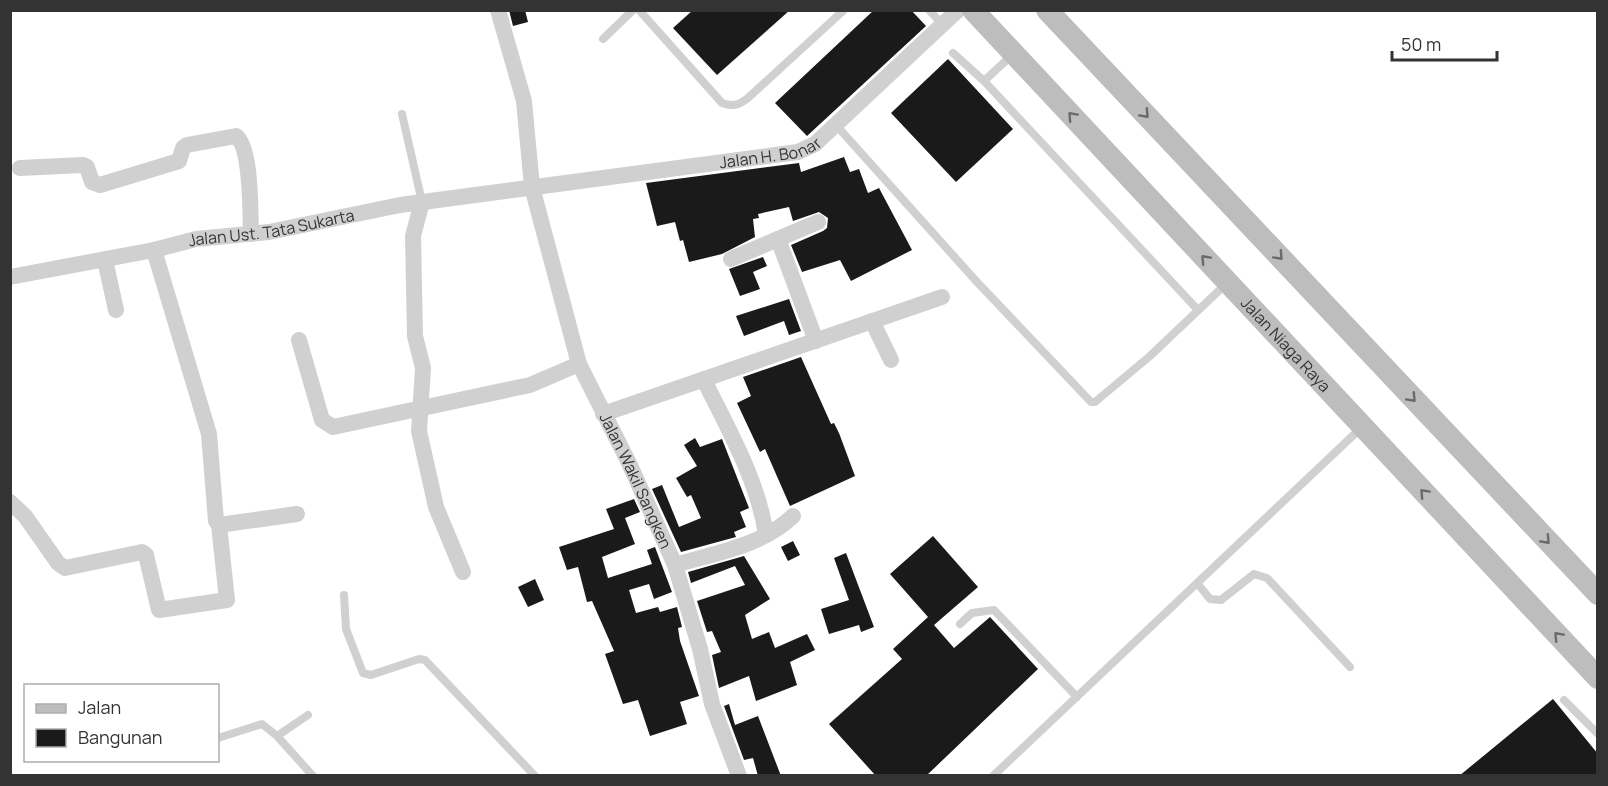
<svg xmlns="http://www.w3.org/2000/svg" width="1608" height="786" viewBox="0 0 1608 786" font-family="Manrope,sans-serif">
  <rect width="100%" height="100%" fill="#fff"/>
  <path fill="#1a1a1a" d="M509,10H525L528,22L513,26Z
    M693,10H790L717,75L673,28Z
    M874,10H911L926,26L807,136L775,103Z
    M948,59L1013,129L956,182L891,113Z
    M844,157L850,172L859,169L868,193L879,188L912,250L851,281L840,260L802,272L791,245L823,231L827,228L828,218L819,212L793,221L789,207L758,214L759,218L753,219L755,237L722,254L689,262L683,240L680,241L675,222L657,226L646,183L799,163L801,172Z
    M763,257L767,266L753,272L760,289L740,296L729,269Z
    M789,299L801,331L789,335L784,321L744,336L736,316Z
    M801,357L831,424L834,423L839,433L855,476L790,506L765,449L760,452L737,403L751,396L743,377Z
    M695,438L700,447L722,439L749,508L740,512L746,527L734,532L736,537L681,552L652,489L662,485L679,527L701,518L691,495L687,497L676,478L697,466L684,445Z
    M634,499L640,512L625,518L635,544L602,557L608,578L652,564L647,550L655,547L672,592L654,599L649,584L629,590L636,613L658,607L660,612L677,607L682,627L678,628L680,641L699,696L680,702L687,724L650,736L638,700L623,704L605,654L614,651L592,601L587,602L578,567L567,570L559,547L614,529L606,509Z
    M933,536L978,587L934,625L954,648L990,617L1038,669L926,776H876L829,724L902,659L893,649L928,617L890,574Z
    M793,541L800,555L788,561L781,547Z
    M846,553L874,627L861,632L859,625L829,634L821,609L849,600L834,558Z
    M744,556L770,599L745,615L752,639L769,632L775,648L807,634L815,650L790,662L797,685L756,701L749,676L719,688L712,655L721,652L712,631L707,632L697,601L745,585L735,566L691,583L688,572Z
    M535,579L544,600L528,607L518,587Z
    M1553,699L1598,754V776H1459Z
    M729,704L735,725L758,716L781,776H758L753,758L744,760L724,706Z"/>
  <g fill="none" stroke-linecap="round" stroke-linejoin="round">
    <path stroke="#d0d0d0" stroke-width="8" d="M639,10L722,103C733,107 740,105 749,97L844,10
      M929,10L943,25
      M603,39L633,10
      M953,53L984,81L1198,310
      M984,81L1013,54
      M402,114L422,202
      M835,124L977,282L1091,402H1095L1150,356L1227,283
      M1197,583L1210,599L1221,600L1254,574L1267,578L1350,667
      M344,595L346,629L363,673L371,675L419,659L425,660L535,776
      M960,624L972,613L994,610L1077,697
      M1564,700L1598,734
      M277,736L308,715
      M218,738L262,724L277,736L313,776
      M993,776L1362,427"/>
    <g stroke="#d0d0d0" stroke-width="16">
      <path id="s1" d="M498,10L524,101L532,187L579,364L629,463L675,565L700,649L712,704L739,776"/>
      <path d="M20,168L83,165L87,167L92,182L100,185L179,161L183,148L187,145L236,136C252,148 250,214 251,234"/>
      <path d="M422,202L413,236L415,336L423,368L419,431L436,507L463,572"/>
      <path d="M778,239L816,341"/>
      <path d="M731,259L818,222"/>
      <path d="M105,260L116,310"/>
      <path id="s2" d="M10,277L154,250L196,239L269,232L400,205L798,152L815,144L958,10"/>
      <path d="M872,321L891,360"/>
      <path d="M299,340L322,420L333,427L530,385L579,364"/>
      <path d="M704,380C728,429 758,480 766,535"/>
      <path d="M603,414L942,297"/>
      <path d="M10,502L25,516L58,563L65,568L142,552L146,555L159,610L227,600L219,525L216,521L209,434L154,250"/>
      <path d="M219,525L297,514"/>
      <path d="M675,565C715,553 762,546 793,516"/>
    </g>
    <g stroke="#bdbdbd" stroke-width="22">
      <path id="s3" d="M973,10L1598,678"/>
      <path d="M1047,10L1598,594"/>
    </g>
  </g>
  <defs><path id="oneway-chevron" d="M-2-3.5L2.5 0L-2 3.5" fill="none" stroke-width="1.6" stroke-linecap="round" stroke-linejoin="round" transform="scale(1.5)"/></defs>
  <g stroke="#6a6a6a">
    <use href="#oneway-chevron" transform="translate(1145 114) rotate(47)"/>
    <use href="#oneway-chevron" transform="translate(1072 116) rotate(-133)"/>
    <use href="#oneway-chevron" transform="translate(1279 256) rotate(47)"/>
    <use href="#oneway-chevron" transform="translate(1205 259) rotate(-133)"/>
    <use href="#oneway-chevron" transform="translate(1412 398) rotate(47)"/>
    <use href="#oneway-chevron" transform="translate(1424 493) rotate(-133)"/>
    <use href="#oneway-chevron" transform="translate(1546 540) rotate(47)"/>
    <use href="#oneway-chevron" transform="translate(1558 636) rotate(-133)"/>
  </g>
  <g text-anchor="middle" stroke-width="6" stroke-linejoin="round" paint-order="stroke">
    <g font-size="16" fill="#333" stroke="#fff">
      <text dy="6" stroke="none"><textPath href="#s2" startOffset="771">Jalan H. Bonar</textPath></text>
      <text dy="6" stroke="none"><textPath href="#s2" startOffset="266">Jalan Ust. Tata Sukarta</textPath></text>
      <text dy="6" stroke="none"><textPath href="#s3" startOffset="458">Jalan Niaga Raya</textPath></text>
      <text dy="6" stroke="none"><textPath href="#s1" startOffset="494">Jalan Wakil Sangken</textPath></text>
    </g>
  </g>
  <rect width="1608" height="786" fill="none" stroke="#333333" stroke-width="24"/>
  <rect x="24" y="684" width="195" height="78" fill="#ffffff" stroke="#adadad" stroke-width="1.5"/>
  <rect x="36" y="704" width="30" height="9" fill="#bdbdbd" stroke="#adadad" stroke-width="1.5"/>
  <text x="78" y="714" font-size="18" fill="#333333">Jalan</text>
  <rect x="36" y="729" width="30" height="18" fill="#1a1a1a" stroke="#adadad" stroke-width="1.5"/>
  <text x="78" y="744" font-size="18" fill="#333333">Bangunan</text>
  <path d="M1392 51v9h105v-9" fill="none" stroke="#333333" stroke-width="3"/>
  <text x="1401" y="51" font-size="18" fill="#333333" stroke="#ffffff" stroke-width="4.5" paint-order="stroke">50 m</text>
</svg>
